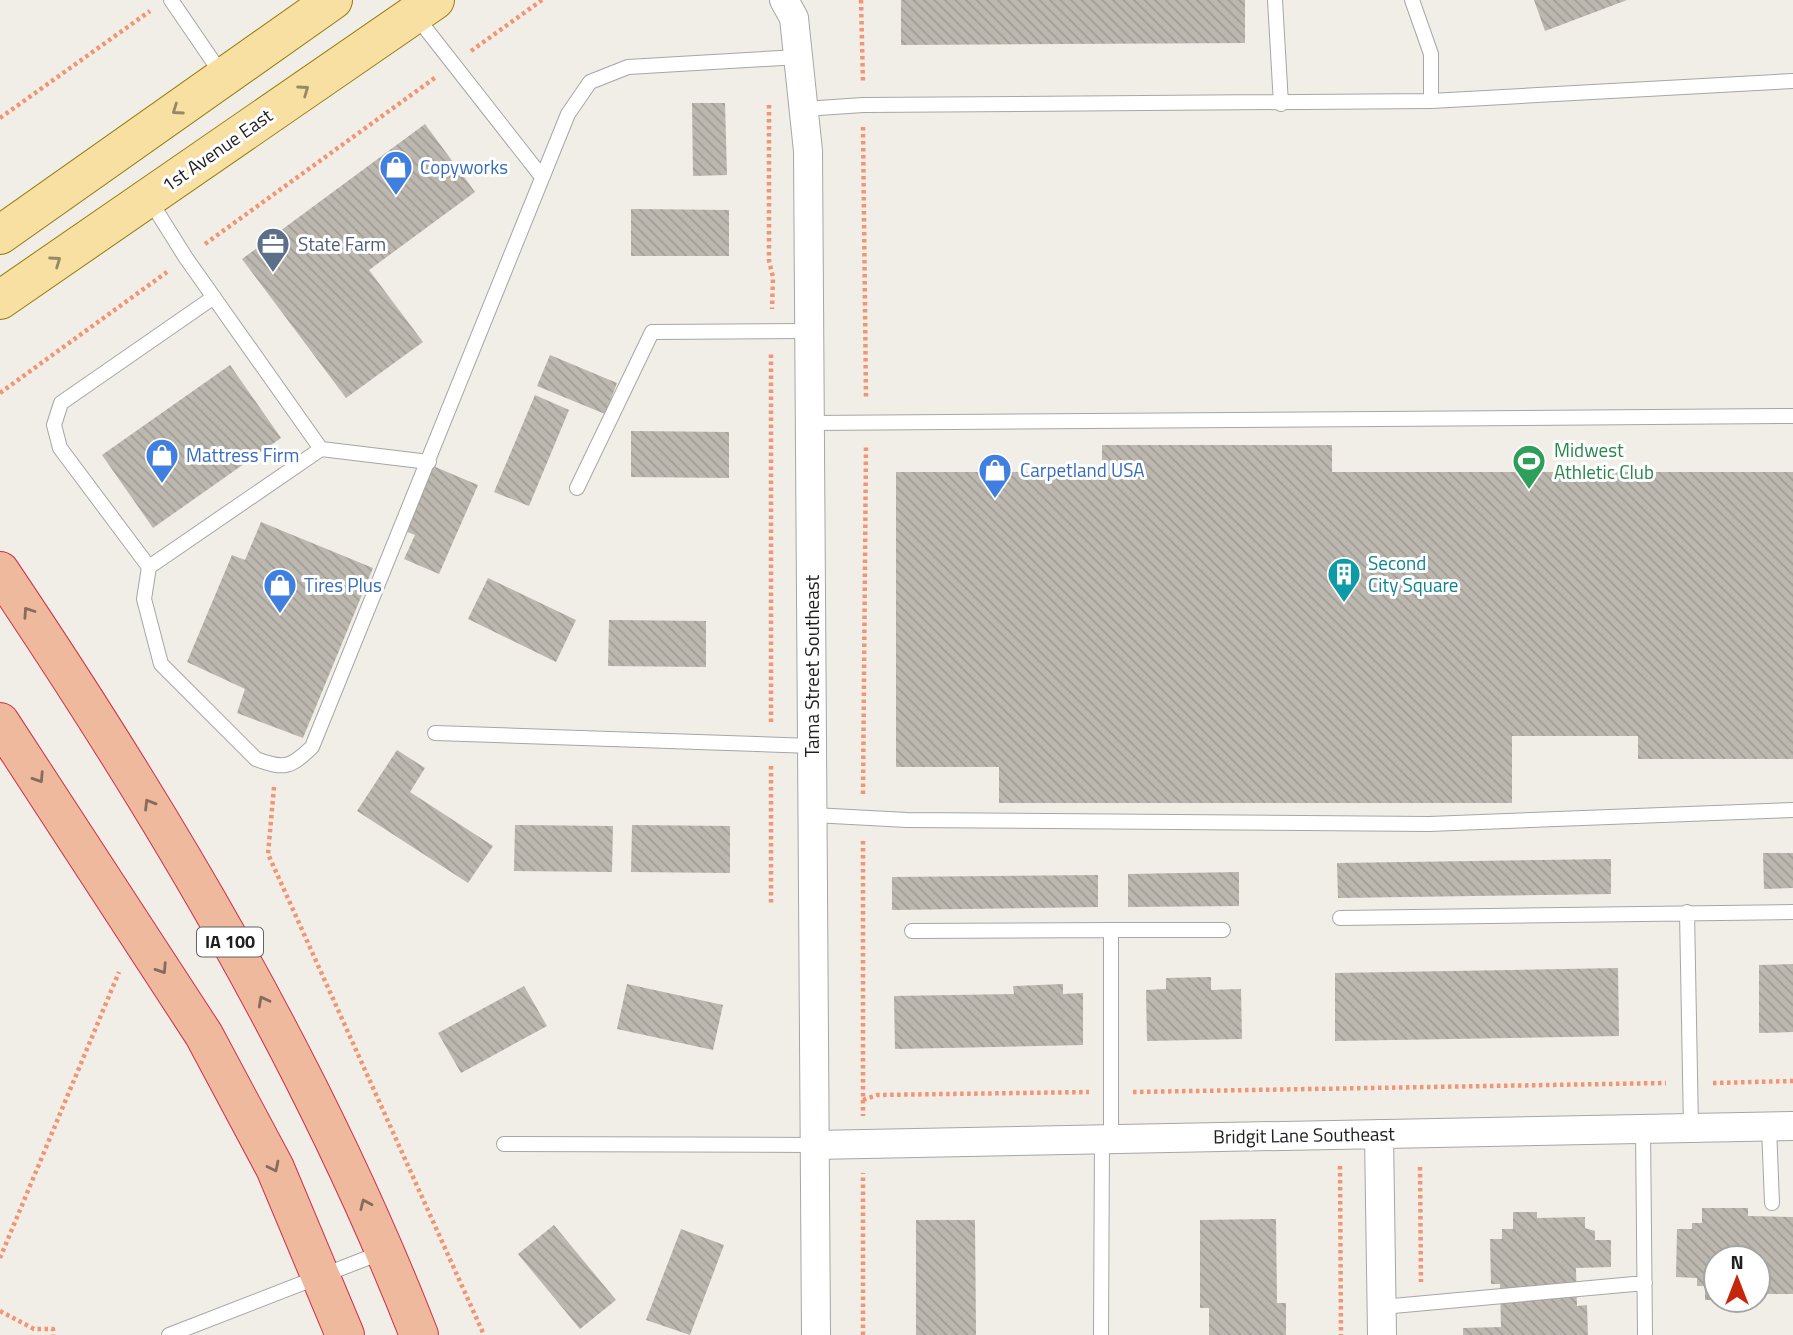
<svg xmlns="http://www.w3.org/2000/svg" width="1793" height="1335" viewBox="0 0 1793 1335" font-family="'Titillium Web',sans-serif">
  <defs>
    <pattern id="building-back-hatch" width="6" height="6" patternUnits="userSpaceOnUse" patternTransform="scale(1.75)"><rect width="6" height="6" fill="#bcb7af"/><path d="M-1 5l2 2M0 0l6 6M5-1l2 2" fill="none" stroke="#a19d96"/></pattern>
  </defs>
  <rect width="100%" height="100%" fill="#f0eee6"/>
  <path fill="url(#building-back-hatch)" d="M901,0H1245V43L901,45Z
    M1534,0H1627L1545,31Z
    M692,103H725L727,175L693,176Z
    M425,124L475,192L369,270L423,342L346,398L242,259Z
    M631,209L729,210V256H631Z
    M550,355L617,383L605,414L537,386Z
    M230,365L281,438L153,528L102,455Z
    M535,395L569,410L529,506L494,492Z
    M631,431L729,432V478L631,477Z
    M1102,445H1332V472H1793V759H1638V736H1512V803H999V767H896V472H1102Z
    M433,466L478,485L439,574L404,559L415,535L405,531Z
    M261,522L373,568L303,738L237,713L245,689L187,662L232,555L245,560Z
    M488,578L576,620L556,662L468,619Z
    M609,620L706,621V667L608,666Z
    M397,750L425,768L410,792L493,846L468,883L357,811Z
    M515,825L613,826L612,872L514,871Z
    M632,825L730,826V873L631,872Z
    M1763,853H1793V888L1764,889Z
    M1611,859V894L1338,898L1337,863Z
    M1239,872V906L1128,907V874Z
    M1098,875V907L892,910V877Z
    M1793,964V1032L1759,1033V965Z
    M1618,968L1619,1036L1335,1041V973Z
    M1211,977V990L1241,989L1242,1039L1147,1041L1146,990L1166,989V978Z
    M627,984L723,1005L713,1050L617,1029Z
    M1063,984V994L1083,993V1045L895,1049L894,996L1014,994L1013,986Z
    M524,986L547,1026L461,1073L438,1033Z
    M1702,1208H1748V1216L1793,1217V1294H1758V1258H1716V1300H1705V1286H1697V1278L1676,1277L1677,1229H1692V1223H1702Z
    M1513,1212H1537V1218L1585,1217V1228L1595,1231V1240H1611V1267L1576,1268L1577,1306L1587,1305L1588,1335H1463V1328L1501,1327L1500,1284H1491L1490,1239H1502V1229H1513Z
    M1276,1219L1277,1303H1286V1335H1209V1308H1200V1220Z
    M916,1220H975L976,1335H916Z
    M554,1225L616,1300L580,1329L518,1254Z
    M681,1229L724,1245L690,1335L646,1320Z"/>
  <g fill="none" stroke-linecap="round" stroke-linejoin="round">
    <defs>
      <path id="service" d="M171,0L223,76
        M1275,0L1281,104
        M1412,0L1431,54V101
        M415,15L542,177
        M804,109L863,105L1431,101L1793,81
        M149,199L186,258L321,449
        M810,423L1793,416
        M429,462L321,449L149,567L144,599L161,664L256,759C285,770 291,767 312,747L568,114L590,82L628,67L798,57
        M577,488L652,332L810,331
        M149,567L60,448L54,425L61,403L214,297
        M435,733L812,746
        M813,815L907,820L1429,824L1793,810
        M1687,912L1691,1128
        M1340,918L1793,912
        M1111,930H1223
        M912,931L1111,930V1138
        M1769,1127L1772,1203
        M1643,1129L1645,1335
        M504,1144L814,1145
        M1382,1307L1645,1283
        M169,1335L383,1252
        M1101,1335L1102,1138"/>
      <path id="minor" d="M784,0L794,18L808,151L816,1335
        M1379,1134L1382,1335
        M814,1145L1793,1126"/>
      <path id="primary" d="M0,235L333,0
        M0,300L435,0"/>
      <path id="trunk" d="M0,571C162,812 313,1064 419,1335
        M0,722L204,1035L275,1168L345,1335"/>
    </defs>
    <use href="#service" stroke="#a6a6a6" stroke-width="16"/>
    <use href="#minor" stroke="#a6a6a6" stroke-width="30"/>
    <use href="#primary" stroke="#947b06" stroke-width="40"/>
    <use href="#trunk" stroke="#d42d4d" stroke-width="40"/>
    <path stroke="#f49473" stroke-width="4.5" stroke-dasharray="3.5 3.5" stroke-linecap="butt" d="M861,0L863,83
      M471,51L542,0
      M769,105V261L773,277L772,309
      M0,118L150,11
      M863,127L866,398
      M205,244L436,77
      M0,393L167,272
      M771,722V353
      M771,766V905
      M274,787L268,854L484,1335
      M863,794L866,445
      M863,841V1116
      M1713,1083L1793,1081
      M1133,1092L1666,1083
      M863,1100L877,1095L1089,1092
      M1340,1166L1341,1335
      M1420,1167L1421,1282
      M0,1258L119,972
      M0,1311L34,1329H53V1335
      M863,1335V1173"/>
    <use href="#service" stroke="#fff" stroke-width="14"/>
    <use href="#minor" stroke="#fff" stroke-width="28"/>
    <use href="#primary" stroke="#f8e0a3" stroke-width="38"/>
    <use href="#trunk" stroke="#eeb99c" stroke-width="38"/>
  </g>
  <defs><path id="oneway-chevron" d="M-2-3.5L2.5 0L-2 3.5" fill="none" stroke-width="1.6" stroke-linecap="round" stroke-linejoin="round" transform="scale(1.75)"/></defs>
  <g stroke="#968968">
    <use href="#oneway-chevron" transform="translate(304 90) rotate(-35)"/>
    <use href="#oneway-chevron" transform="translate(177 110) rotate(145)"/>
    <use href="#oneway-chevron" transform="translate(56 261) rotate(-35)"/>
  </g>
  <g stroke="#866c5e">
    <use href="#oneway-chevron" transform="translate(28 612) rotate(-124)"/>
    <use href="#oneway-chevron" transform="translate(39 778) rotate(57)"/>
    <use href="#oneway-chevron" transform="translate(149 804) rotate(-121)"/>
    <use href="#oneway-chevron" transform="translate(162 969) rotate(57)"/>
    <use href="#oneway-chevron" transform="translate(263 1001) rotate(-118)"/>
    <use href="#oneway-chevron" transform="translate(274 1167) rotate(64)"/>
    <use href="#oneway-chevron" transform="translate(365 1204) rotate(-114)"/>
  </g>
  <defs>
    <symbol id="shop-pin" viewBox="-11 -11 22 30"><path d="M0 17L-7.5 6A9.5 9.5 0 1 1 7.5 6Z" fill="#3f7fe0" stroke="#fff"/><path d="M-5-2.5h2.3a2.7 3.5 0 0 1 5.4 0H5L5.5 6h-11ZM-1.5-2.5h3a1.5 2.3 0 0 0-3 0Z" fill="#fff"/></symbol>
    <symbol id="office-pin" viewBox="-11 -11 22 30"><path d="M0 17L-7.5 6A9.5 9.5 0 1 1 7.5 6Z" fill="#5c6f8a" stroke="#fff"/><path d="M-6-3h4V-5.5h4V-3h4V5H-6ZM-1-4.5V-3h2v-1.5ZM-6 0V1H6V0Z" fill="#fff"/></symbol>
    <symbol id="stadium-pin" viewBox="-11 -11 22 30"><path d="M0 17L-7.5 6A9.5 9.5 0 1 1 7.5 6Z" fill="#2e9e5b" stroke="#fff"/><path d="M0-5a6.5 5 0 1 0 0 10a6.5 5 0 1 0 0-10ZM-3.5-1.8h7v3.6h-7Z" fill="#fff"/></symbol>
    <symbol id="building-pin" viewBox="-11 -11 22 30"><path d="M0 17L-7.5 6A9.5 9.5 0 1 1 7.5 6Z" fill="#0f9aa8" stroke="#fff"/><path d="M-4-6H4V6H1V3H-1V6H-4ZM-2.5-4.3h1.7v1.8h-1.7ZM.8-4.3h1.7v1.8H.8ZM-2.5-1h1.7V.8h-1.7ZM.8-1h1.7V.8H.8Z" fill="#fff"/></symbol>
  </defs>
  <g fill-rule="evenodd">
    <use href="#shop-pin" x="377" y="148" width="38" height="52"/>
    <use href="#office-pin" x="254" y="225" width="38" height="52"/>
    <use href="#shop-pin" x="143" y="436" width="38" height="52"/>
    <use href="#stadium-pin" x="1510" y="442" width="38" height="52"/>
    <use href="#shop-pin" x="976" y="451" width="38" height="52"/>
    <use href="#building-pin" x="1325" y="555" width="38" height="52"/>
    <use href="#shop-pin" x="261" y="566" width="38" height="52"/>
  </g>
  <g text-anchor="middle" stroke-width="6" stroke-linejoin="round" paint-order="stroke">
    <rect fill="#fff" stroke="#626262" stroke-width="2" x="197" y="927.5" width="66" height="29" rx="5"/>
    <g font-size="18" font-weight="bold" fill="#1f1f1f">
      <text x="230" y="948">IA 100</text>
    </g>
    <g font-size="19" fill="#1f1f1f" stroke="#fff">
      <text transform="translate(217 150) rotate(-35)" y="7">1st Avenue East</text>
      <text transform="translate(812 666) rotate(-90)" y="7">Tama Street Southeast</text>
      <text transform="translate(1304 1135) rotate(-1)" y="7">Bridgit Lane Southeast</text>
    </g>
    <g font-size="19" fill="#366cbe" stroke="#fff" text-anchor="start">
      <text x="420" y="174">Copyworks</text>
      <text x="186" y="462">Mattress Firm</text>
      <text x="1020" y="477">Carpetland USA</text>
      <text x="304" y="592">Tires Plus</text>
    </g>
    <g font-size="19" fill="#4e5e75" stroke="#fff" text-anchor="start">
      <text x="298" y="251">State Farm</text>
    </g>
    <g font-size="19" fill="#27864d" stroke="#fff" text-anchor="start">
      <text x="1554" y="457">Midwest<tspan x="1554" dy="22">Athletic Club</tspan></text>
    </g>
    <g font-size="19" fill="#0d838f" stroke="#fff" text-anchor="start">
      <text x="1368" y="570">Second<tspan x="1368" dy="22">City Square</tspan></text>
    </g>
  </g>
  <g transform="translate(1737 1279)"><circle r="33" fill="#ffffff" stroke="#a5a5a5" stroke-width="2"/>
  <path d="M0-5L12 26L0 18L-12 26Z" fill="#c62609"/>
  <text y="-10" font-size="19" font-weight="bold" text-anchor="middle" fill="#1f1f1f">N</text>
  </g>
</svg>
